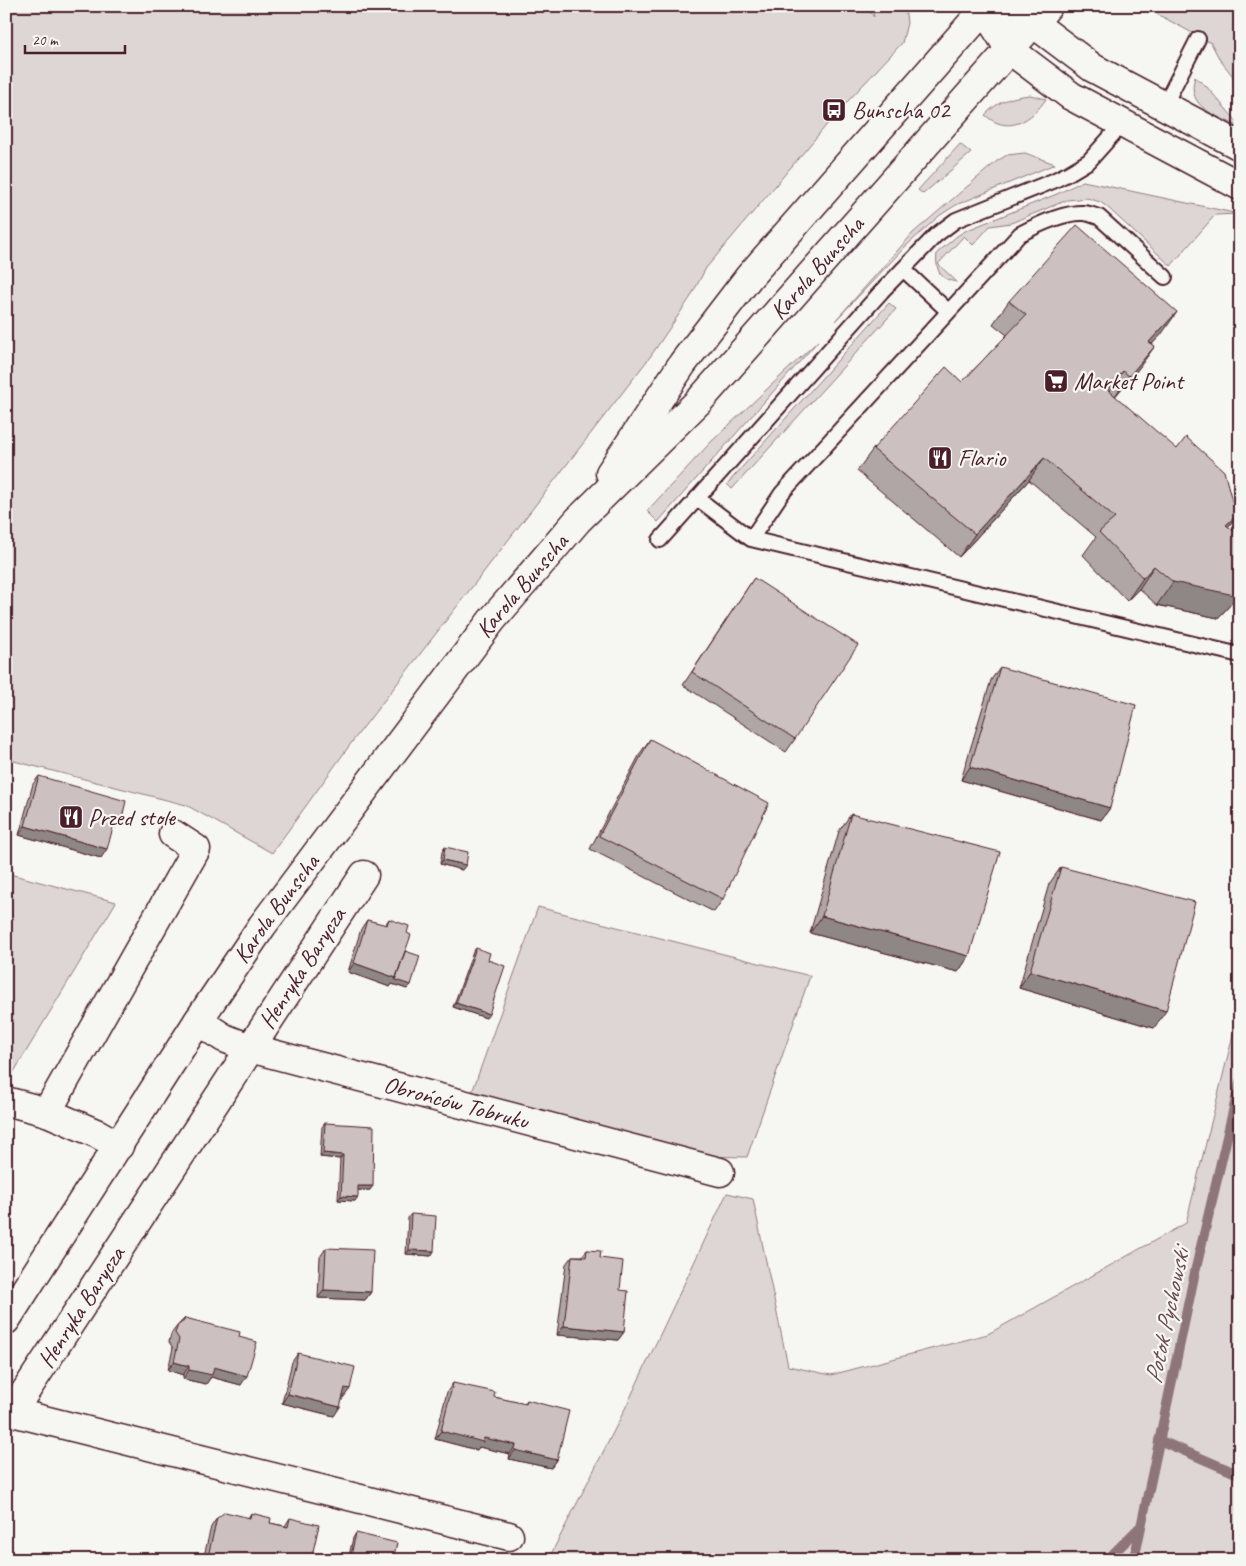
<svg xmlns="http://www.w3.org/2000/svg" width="1246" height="1566" viewBox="0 0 1246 1566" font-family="Caveat,sans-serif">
  <rect width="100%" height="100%" fill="#f6f6f2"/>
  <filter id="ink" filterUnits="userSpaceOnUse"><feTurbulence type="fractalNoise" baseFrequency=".02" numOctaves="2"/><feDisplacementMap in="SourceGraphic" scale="10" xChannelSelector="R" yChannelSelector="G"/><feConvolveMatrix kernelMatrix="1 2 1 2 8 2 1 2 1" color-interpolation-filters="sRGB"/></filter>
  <g filter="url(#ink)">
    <path fill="#ddd6d5" stroke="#947a80" d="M6,6H865L874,17L872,6H905L907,23L902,43L835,115L706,268L690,298L650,357L352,742L272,853L186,805L6,759Z
      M1148,6H1240V85L1220,60L1211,43L1146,8Z
      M1195,77L1206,86L1240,125V127C1218,116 1185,108 1195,77Z
      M1030,95L1046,99C1032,120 1008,136 985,115C998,101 1011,97 1030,95Z
      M960,144L971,153L923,194L918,190Z
      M1025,153L1055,164L956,205L939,216L905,247L835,321L913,233L997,161L1007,155Z
      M1083,181L1239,214L1215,215L1171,266L1106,206L1100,202L1087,198L1067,200L1011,223L990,226L973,245L964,236L938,264L957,282C940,280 935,270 937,253L957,236L965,231L1057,194Z
      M889,303L896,309L732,489L727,484Z
      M818,341L658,522L647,511L711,442Z
      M6,873L116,902L6,1085Z
      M538,907L810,976L747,1157L695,1156L470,1098Z
      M1240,1007V1560H548L622,1415L727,1193L753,1199L788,1366L831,1375L988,1334L1186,1223Z"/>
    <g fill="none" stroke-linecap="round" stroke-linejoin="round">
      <path stroke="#8e747a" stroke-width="10" d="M1159,1440L1240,1475
        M1107,1560L1141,1526
        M1134,1560L1195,1272L1240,1082"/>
      <defs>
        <path id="service" d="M1164,106L1198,39
          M903,269L948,311
          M697,498L751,539L1240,655
          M751,539L782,493L1020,234C1037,225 1065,212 1084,213C1089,213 1094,216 1099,217L1165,277
          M660,540L882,291L936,235L956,220L1053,181L1069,173L1089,161L1122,124"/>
        <g id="minor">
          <path d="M979,6L984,9L1033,23L1093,68L1240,146"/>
          <path d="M984,9L1010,50L1071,96L1240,186"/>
          <path d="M364,875L12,1412L509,1536"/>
          <path id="s1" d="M198,1021L224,1038L250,1048L720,1172"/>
          <path d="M6,1101L47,1112L98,1134L119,1146"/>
          <path d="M47,1112L196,849L173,834"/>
        </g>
        <g id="secondary">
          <path d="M610,473L683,363L749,277L987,6"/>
          <path id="s2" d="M6,1320L198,1021L262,926L492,620L578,520L700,400L1048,6"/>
        </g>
      </defs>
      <use href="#service" stroke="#4a1f2b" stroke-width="18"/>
      <use href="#minor" stroke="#4a1f2b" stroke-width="31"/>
      <use href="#secondary" stroke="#4a1f2b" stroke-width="31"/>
      <use href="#service" stroke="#f6f6f2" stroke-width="14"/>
      <use href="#minor" stroke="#f6f6f2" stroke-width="28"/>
      <use href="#secondary" stroke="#f6f6f2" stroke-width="28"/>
    </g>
    <path fill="#afa6a5" stroke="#4a1f2b" d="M1009,301L1161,335L1152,344L1139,368L1115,396L1228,527L1240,535V592L1232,603L1218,618L1157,605L1139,589L1127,601L1083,555L1096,537L1029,480L959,557L857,471L873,449L962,382L1007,335L993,324Z
      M754,578L795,739L786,752L683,685Z
      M1000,667L1110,808L1101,820L961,780L991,680Z
      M650,739L723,899L714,912L590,849L641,752Z
      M39,776L116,827L113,826L101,858L19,835L33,784Z
      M851,814L969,956L958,972L810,933L839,831Z
      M445,847L462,870L440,864L442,852Z
      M1061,867L1154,1028L1019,988L1049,884Z
      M389,919L407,933L405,951L411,985L407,989L392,984L390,987L348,972L361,929L367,920L385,925Z
      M476,948L488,960L486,1018L453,1007L473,952Z
      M325,1123L370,1190H358L355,1201L338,1200L340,1159L320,1157L322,1127Z
      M411,1214L434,1251L431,1256L406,1254L408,1218Z
      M326,1248L371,1292L365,1300L318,1298L320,1257Z
      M587,1250L600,1258L620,1290L624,1332L618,1340L557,1335L566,1264L572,1256H582Z
      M185,1318L239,1337L241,1385L211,1377L206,1384L183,1379V1375L168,1370L173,1348L169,1342L171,1334L178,1325Z
      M298,1353L343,1398L334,1416L282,1403L292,1362Z
      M453,1383L494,1397L524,1404L527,1400L557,1460L551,1468L509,1459L510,1454L479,1447L477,1450L435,1439L447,1392Z
      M251,1513L270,1523L285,1526L290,1518L311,1560H203L211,1527L217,1518H248Z
      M356,1533L393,1560H348L353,1538Z"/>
    <path fill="#8f8786" stroke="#4a1f2b" d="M1177,312L1161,335L1133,364L1149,342Z
      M1155,346L1139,368L1113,399L1129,376Z
      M1123,371L1107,394V389Z
      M1044,458L1029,480L959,557L975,534Z
      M1236,516L1220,539L1226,525Z
      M1154,566L1139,589L1127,601L1143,578Z
      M1173,582L1240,589V592L1232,603L1218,618L1157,605Z
      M970,767L1110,808L1101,820L961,780Z
      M116,817L122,818L116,827L109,825Z
      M25,826L107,849L101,858L19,835Z
      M443,860L466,865L462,870L440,864Z
      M822,916L969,956L958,972L810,933Z
      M354,963L396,978L411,985L407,989L392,984L390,987L348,972Z
      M1030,971L1166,1011L1154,1028L1019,988Z
      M456,1003L489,1014L486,1018L453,1007Z
      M323,1153L343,1155L340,1159L320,1157Z
      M358,1186H373L370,1190H355Z
      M341,1196L358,1197L355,1201L338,1200Z
      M409,1250L434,1251L431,1256L406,1254Z
      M324,1290L371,1292L365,1300L318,1298Z
      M564,1326L624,1332L618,1340L557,1335Z
      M174,1362L189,1366L183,1375L168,1370Z
      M214,1367L247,1376L241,1385L211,1377L206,1384L183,1379L189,1370Z
      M345,1388L350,1389L343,1398L339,1397Z
      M288,1394L340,1407L334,1416L282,1403Z
      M441,1431L484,1438L516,1445L510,1454L479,1447L477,1450L435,1439Z
      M515,1450L557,1460L551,1468L509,1459Z"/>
    <path fill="#ccc1c0" stroke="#4a1f2b" d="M1077,225L1177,312L1149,342L1155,346L1129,376L1123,371L1107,389L1177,449L1186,437L1224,471L1236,516L1226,525L1240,535V589L1234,595L1173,582L1154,566L1143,578L1099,532L1115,518L1044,458L975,534L873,449L946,367L962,382L1026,315L1009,301Z
      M754,578L858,645L795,739L692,672Z
      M1000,667L1136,705L1110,808L970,767Z
      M650,739L769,803L723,899L599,836Z
      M39,776L126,801L122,818L116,817L107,849L25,826Z
      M851,814L1000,852L969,956L822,916Z
      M445,847L468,852L466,865L443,860Z
      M1061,867L1195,902L1166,1011L1030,971Z
      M389,919L409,926L407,933L411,935L396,978L354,963L367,920L387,925Z
      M476,948L490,953L488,960L505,966L489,1014L456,1003Z
      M405,951L420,956L411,985L395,980Z
      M325,1123L374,1126L373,1186H358V1197L341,1196L343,1155L323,1153Z
      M411,1214L436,1216L434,1251L409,1250Z
      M326,1248L373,1250L371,1292L324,1290Z
      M587,1250L601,1251L600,1258L623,1261L620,1290L628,1291L624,1332L564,1326L572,1256L586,1257Z
      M185,1318L240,1332L239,1337L257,1342L247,1376L214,1367L212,1375L189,1370V1366L174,1362L179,1339L175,1333L178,1325L184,1321Z
      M298,1353L355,1367L350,1389L345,1388L340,1407L288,1394Z
      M453,1383L495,1392L494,1397L526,1404L527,1400L569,1411L557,1460L515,1450L516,1445L484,1438L483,1442L441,1431Z
      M225,1512L250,1518L251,1513L271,1518L270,1523L288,1527L290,1518L319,1525L311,1560H213L209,1552L217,1518Z
      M356,1533L397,1543L393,1560H350Z
      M438,1556L453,1560H437Z"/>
  </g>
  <defs>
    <symbol id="bus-square" viewBox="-11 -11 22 22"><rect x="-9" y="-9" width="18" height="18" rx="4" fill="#4a1f2b" stroke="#f6f6f2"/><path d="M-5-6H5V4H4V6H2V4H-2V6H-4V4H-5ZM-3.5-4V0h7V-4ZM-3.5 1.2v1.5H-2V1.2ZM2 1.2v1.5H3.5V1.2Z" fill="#fff"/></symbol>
    <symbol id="supermarket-square" viewBox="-11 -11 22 22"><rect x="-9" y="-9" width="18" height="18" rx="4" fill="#4a1f2b" stroke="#f6f6f2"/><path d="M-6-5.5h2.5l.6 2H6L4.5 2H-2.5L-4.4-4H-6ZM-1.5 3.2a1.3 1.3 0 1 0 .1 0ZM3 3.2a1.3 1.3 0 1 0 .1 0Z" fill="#fff"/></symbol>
    <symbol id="restaurant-square" viewBox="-11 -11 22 22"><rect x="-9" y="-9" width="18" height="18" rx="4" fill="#4a1f2b" stroke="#f6f6f2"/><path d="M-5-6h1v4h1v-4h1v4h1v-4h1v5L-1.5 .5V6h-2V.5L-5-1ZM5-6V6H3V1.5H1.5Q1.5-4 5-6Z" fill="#fff"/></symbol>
  </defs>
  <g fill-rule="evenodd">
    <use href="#bus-square" x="820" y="96" width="28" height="28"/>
    <use href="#supermarket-square" x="1042" y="367" width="28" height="28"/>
    <use href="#restaurant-square" x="926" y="444" width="28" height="28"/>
    <use href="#restaurant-square" x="57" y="803" width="28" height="28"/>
  </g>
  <g text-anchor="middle" stroke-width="4.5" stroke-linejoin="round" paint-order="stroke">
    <g font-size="24" fill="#4a1f2b" stroke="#f6f6f2" text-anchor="start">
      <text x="852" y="118">Bunscha 02</text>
      <text x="1074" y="389">Market Point</text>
      <text x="958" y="466">Flario</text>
      <text x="88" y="825">Przed stole</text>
    </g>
    <g font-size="24" fill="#4a1f2b" stroke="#f6f6f2">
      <text dy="8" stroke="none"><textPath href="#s2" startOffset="1332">Karola Bunscha</textPath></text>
      <text dy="8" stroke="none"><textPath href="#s2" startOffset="898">Karola Bunscha</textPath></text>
      <text dy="8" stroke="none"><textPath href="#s2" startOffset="492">Karola Bunscha</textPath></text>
      <text transform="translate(302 968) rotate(-57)" y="8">Henryka Barycza</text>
      <text dy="8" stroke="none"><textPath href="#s1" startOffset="272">Obrońców Tobruku</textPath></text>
      <text transform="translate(81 1307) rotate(-57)" y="8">Henryka Barycza</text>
    </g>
    <g font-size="25" font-style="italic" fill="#6c4a52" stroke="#f6f6f2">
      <text transform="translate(1166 1316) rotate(-78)" y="9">Potok Pychowski</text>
    </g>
  </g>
  <rect width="1246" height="1566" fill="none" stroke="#f6f6f2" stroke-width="25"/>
  <rect x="12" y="12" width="1221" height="1541" fill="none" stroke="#4a1f2b" stroke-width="2" filter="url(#ink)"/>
  <path d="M25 45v8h100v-8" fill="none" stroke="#4a1f2b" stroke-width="2.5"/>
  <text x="32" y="45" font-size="15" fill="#4a1f2b" stroke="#f6f6f2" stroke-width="4" paint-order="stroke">20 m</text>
</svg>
